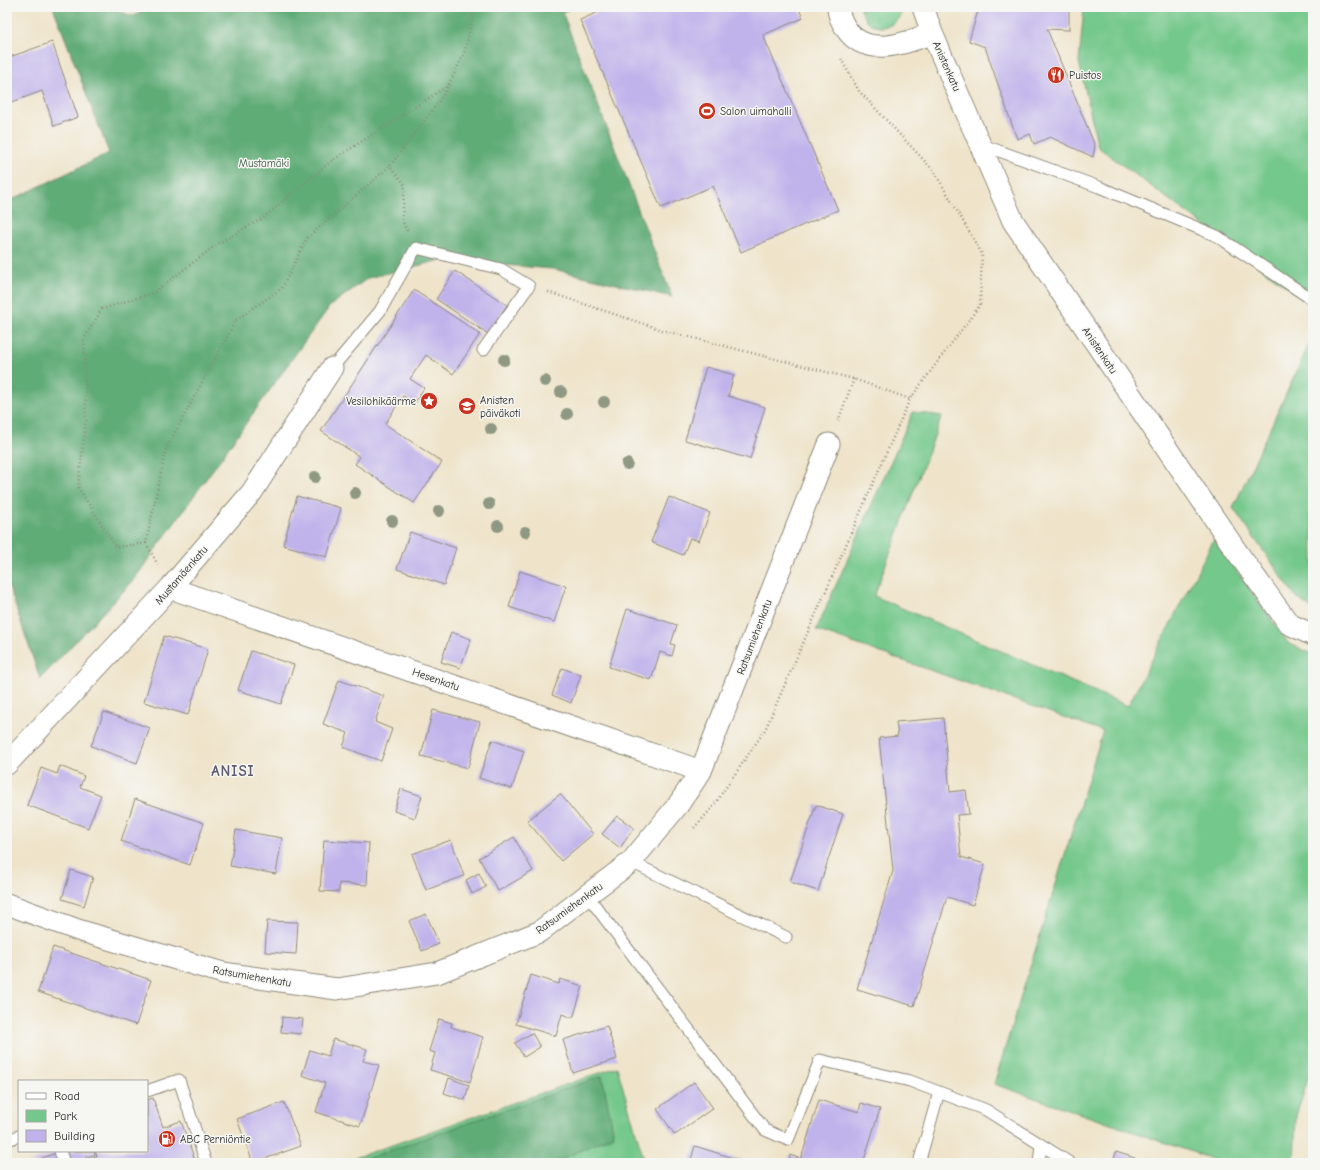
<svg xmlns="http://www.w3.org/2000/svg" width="1320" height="1170" viewBox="0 0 1320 1170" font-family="'Comic Neue',sans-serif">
  <rect width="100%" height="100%" fill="#f6f6f2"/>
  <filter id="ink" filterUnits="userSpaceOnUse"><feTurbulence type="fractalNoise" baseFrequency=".025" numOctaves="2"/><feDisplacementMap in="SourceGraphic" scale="8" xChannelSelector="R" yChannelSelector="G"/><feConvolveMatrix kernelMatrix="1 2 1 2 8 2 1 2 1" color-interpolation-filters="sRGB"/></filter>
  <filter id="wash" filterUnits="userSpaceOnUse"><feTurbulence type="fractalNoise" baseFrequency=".012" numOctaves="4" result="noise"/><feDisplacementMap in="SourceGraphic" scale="16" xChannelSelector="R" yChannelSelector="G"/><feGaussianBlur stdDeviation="0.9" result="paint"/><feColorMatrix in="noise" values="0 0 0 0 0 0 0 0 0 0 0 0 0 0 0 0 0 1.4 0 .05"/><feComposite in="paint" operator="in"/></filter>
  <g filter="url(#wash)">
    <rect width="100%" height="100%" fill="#efe4ca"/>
    <path fill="#75c88b" stroke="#507a5b" d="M860,7H903V9C895,34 867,33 860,7Z
      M1084,7H1313V306L1098,147L1079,62Z
      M1313,336V610L1296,597L1233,508Z
      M913,412L942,416L874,596L1128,706L1214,539L1289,644L1313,654V1064L1296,1116L1294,1163H1224L994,1084L1103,731L816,630Z
      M617,1067L645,1163H340Z"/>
    <path fill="#60ac77" stroke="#466c51" d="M53,7H107L133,16L151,7H571L563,14L672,297L553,269L441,260L368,278L330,306L133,581L40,679L7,581V202L109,153Z
      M602,1076L614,1135L553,1163H354Z"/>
    <g id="blocks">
      <path fill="#c0b3eb" d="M610,7H798L803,18L763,35L838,210L741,252L713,186L661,208L580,20Z
        M979,7H1069V30L1047,29L1095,146L1093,157L1050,137L1034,144L1030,134L1017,139L985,47L969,41Z
        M52,42L78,117L54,126L42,91L7,104V58Z
        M455,271L507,305L488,334L436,299Z
        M414,290L480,334L453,374L426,355L410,379L424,388L414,404L403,396L385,424L442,462L414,503L355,464L360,457L321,431Z
        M706,367L734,375L728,396L765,407L750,459L685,440Z
        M297,496L341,508L327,557L283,545Z
        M669,497L710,513L699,541L690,538L683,555L651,542Z
        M410,532L456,548L444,585L397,569Z
        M520,571L566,586L554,622L509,607Z
        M627,609L677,625L671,644L675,645L672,656L660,652L651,680L609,667Z
        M451,632L471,639L460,668L441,662Z
        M164,636L208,649L188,715L144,702Z
        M251,651L294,665L281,704L238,690Z
        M562,668L581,675L571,703L552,695Z
        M339,680L384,696L375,722L392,729L381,761L343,747L348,733L323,724Z
        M433,710L480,722L468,768L421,756Z
        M104,712L150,728L137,763L91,746Z
        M943,718L950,792L966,790L969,814L957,815L961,857L985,864L973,905L947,897L914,1006L857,989L893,871L879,738L898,736L896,722Z
        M492,740L524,751L512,789L479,778Z
        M60,766L84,776L80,787L101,795L88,828L27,805L41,768L57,774Z
        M401,789L422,796L415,818L394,811Z
        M560,794L593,834L561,861L527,821Z
        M135,799L204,823L190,865L121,841Z
        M816,805L843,814L818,891L790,882Z
        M617,816L634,828L620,848L602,834Z
        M236,830L282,838L276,874L230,866Z
        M514,837L533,871L498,891L479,858Z
        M324,840L369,843L367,885L339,883V892L320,891Z
        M451,840L464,876L426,890L412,854Z
        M71,870L93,877L84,906L62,899Z
        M479,873L486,887L472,894L466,880Z
        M426,914L439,944L422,951L409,921Z
        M267,921L298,922L296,954L265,952Z
        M53,947L151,980L136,1025L38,992Z
        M531,975L559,984L560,979L583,986L573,1018L562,1014L556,1036L516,1024Z
        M282,1017L303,1019L301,1034L281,1032Z
        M439,1019L452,1023L451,1027L483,1037L470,1082L430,1070L435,1053L429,1051Z
        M607,1026L617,1059L573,1073L563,1040Z
        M532,1033L540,1047L524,1057L515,1043Z
        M333,1039L367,1049L363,1061L379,1065L360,1126L316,1112L325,1083L302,1075L310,1050L328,1056Z
        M449,1078L469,1085L465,1100L444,1093Z
        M694,1082L713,1108L675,1135L657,1109Z
        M153,1098L163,1127L181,1121L196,1163H90L89,1159L97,1156L95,1151H147V1100Z
        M819,1100L859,1112L861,1103L880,1109L863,1163H788L790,1155L801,1159Z
        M284,1102L301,1146L253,1163L237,1119Z
        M695,1146L749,1163H690Z
        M62,1151H94L95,1155L86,1157L88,1163H28Z
        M1116,1152L1135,1158L1134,1163H1113Z
        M1146,1159L1156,1163H1145Z"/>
    </g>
  </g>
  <g filter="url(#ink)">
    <use href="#blocks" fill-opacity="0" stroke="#8d887a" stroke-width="1"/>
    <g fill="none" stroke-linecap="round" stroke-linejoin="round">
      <defs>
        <path id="service" d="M980,144L1099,187L1217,236L1313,300
          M332,368L380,311L416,248L501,269L529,286L483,350
          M631,862L786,937
          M587,895L765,1130L788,1140L820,1060L910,1081L986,1110L1070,1163
          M147,1091L179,1080L206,1163
          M7,1140L19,1136
          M60,1151L64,1163
          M919,1163L939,1092
          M1039,1163L1041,1145"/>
        <path id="minor" d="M838,7C838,15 841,20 845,27C864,59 905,44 932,33
          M923,7L932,33L1013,221L1237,552L1289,624L1313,635
          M170,588L701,771
          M7,764L170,588L252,492L332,368
          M7,904L78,930L223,973L337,989L437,973L539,932L587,895L631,862L678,805L701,771L829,444"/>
      </defs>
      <use href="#service" stroke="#8d887a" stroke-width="13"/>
      <use href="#minor" stroke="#8d887a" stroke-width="23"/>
      <path stroke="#8d887a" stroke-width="2.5" stroke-dasharray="1 3" stroke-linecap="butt" d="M407,231L402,220L405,185L390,166L443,96L464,54L475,7
        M548,292L662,330L854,379L910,399
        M838,421L854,379
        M146,543L116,547L78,487L86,420L84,339L102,309L153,293L219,243L263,218L330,162L449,85
        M158,565L146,543L166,449L236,320L282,288L307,238L390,166
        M694,828L712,808L765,730L910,399L980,305L982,254L934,171L859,91L841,59"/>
      <use href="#service" stroke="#fff" stroke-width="11"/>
      <use href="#minor" stroke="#fff" stroke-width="21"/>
    </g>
    <g fill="#8f9882">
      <circle cx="504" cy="360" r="6"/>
      <circle cx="545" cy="381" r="6"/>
      <circle cx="561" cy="392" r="6"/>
      <circle cx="604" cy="402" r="6"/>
      <circle cx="567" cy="414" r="6"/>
      <circle cx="491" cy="429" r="6"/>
      <circle cx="627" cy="464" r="6"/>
      <circle cx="315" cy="477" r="6"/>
      <circle cx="355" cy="493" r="6"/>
      <circle cx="489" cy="504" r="6"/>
      <circle cx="439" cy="511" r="6"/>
      <circle cx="392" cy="521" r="6"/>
      <circle cx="498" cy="526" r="6"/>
      <circle cx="525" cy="532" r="6"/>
    </g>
  </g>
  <defs>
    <symbol id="restaurant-disc" viewBox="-11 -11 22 22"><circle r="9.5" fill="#c8321e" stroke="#f6f6f2"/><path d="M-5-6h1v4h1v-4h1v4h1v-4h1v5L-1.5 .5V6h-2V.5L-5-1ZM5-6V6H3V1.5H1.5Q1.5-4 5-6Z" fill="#fff"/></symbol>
    <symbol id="stadium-disc" viewBox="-11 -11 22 22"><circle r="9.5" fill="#c8321e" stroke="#f6f6f2"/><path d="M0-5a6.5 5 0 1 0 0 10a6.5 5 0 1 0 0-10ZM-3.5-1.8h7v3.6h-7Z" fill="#fff"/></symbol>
    <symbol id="sight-disc" viewBox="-11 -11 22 22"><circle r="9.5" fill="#c8321e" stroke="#f6f6f2"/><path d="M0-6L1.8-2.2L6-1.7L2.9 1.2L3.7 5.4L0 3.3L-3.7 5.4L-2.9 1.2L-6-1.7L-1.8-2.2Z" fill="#fff"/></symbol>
    <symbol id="school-disc" viewBox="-11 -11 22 22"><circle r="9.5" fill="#c8321e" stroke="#f6f6f2"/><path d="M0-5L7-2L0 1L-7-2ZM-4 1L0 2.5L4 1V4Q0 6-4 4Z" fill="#fff"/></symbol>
    <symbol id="fuel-disc" viewBox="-11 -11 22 22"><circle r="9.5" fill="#c8321e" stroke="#f6f6f2"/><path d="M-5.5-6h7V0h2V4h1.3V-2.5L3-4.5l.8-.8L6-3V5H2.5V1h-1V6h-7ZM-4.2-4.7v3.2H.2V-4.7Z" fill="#fff"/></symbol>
  </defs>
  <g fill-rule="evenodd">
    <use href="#restaurant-disc" x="1046" y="65" width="20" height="20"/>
    <use href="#stadium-disc" x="697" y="101" width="20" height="20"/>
    <use href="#sight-disc" x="419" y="391" width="20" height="20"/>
    <use href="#school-disc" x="457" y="396" width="20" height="20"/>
    <use href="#fuel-disc" x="157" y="1129" width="20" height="20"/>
  </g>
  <g text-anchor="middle" stroke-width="3" stroke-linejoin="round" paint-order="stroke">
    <g font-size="11" fill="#2b2b2b" stroke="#f6f6f2">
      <text transform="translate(947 66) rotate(66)" y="4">Anistenkatu</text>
      <text transform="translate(1100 350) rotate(56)" y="4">Anistenkatu</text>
      <text transform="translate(181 575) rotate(-49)" y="4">Mustamäenkatu</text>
      <text transform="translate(754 637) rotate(-69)" y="4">Ratsumiehenkatu</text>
      <text transform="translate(436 679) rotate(19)" y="4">Hesenkatu</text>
      <text transform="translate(569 908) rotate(-36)" y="4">Ratsumiehenkatu</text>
      <text transform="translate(252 976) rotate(10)" y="4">Ratsumiehenkatu</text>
    </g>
    <g font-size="11" fill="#2b2b2b" stroke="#f6f6f2" text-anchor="start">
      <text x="1069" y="79">Puistos</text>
      <text x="720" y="115">Salon uimahalli</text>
      <text x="480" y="404">Anisten<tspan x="480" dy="13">päiväkoti</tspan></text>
      <text x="416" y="405" text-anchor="end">Vesilohikäärme</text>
      <text x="180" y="1143">ABC Perniöntie</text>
    </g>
    <g font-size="11" fill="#415a48" stroke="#f6f6f2">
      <text x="264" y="167">Mustamäki</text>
    </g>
    <g font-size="15" font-weight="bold" letter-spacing="1" fill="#5f5b6e" stroke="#f6f6f2">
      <text x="233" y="776">ANISI</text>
    </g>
  </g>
  <rect width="1320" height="1170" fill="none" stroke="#f6f6f2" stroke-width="24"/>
  <rect x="18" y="1080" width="130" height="72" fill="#f6f6f2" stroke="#a5a5a2"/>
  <rect x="26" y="1093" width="20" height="6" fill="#ffffff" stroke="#a5a5a2"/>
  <text x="54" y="1100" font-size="12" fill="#2b2b2b">Road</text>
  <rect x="26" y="1110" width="20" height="12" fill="#75c88b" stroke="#a5a5a2"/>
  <text x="54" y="1120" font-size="12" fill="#2b2b2b">Park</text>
  <rect x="26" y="1130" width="20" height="12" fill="#c0b3eb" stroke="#a5a5a2"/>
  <text x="54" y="1140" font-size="12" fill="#2b2b2b">Building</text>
</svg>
